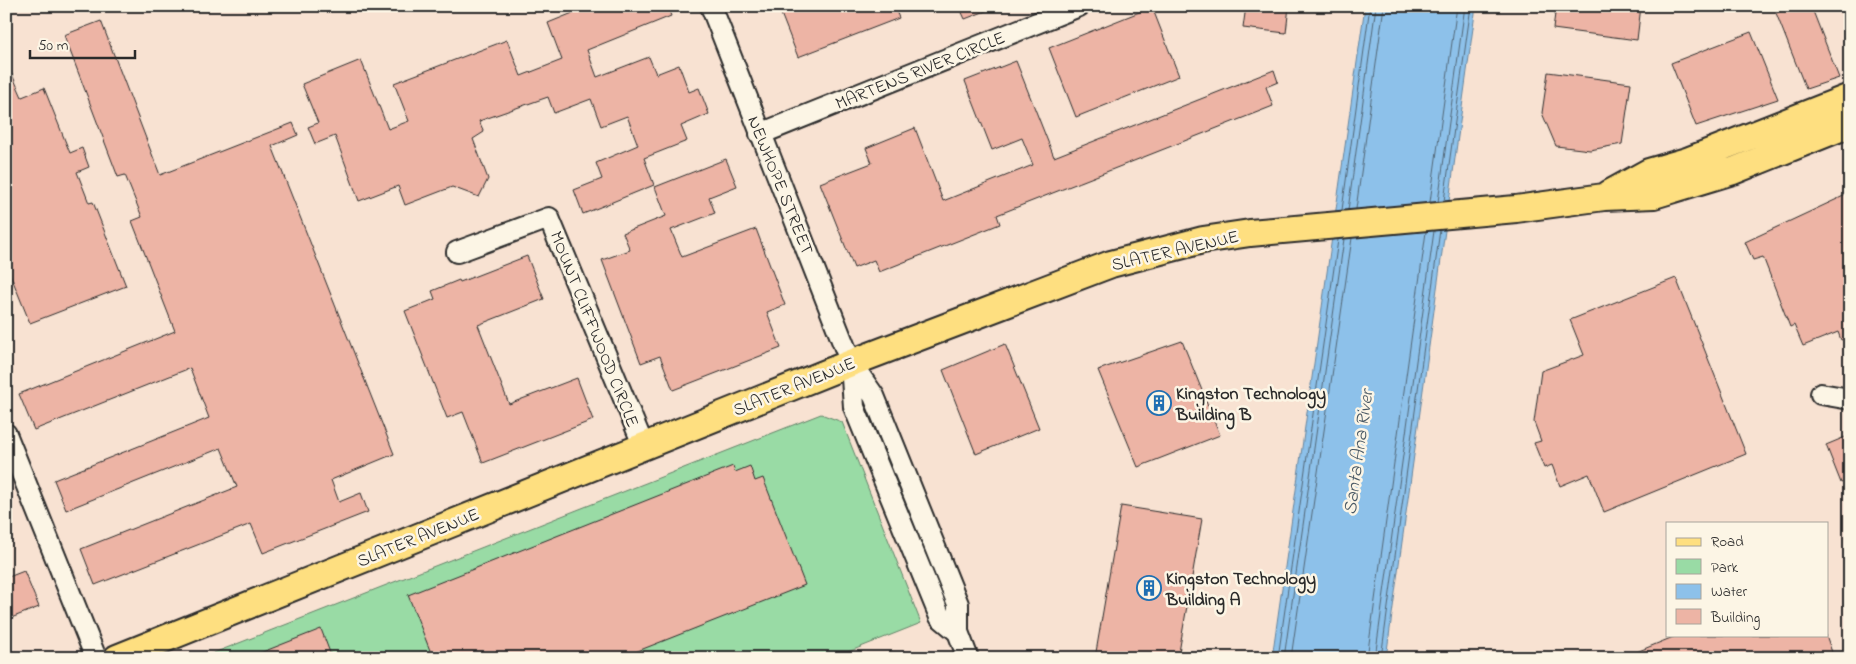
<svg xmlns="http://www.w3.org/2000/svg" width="1856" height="664" viewBox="0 0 1856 664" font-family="'Indie Flower',sans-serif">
  <rect width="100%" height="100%" fill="#f8e2d2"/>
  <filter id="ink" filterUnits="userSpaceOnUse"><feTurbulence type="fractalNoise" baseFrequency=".02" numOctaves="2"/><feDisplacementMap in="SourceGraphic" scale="10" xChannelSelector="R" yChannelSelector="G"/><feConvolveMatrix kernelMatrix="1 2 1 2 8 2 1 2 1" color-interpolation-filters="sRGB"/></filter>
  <g filter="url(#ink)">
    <path fill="#99dba5" stroke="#628368" d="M821,414L842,422L921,623L833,658H201Z"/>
    <path fill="#8dc1ea" stroke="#66859e" d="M1365,6H1476L1386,658H1272Z"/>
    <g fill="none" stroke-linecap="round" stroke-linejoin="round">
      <path stroke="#526777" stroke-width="1" d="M1444,201L1471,6
        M1430,202L1457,6
        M1438,202L1465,6
        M1356,209L1384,6
        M1342,210L1370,6
        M1348,210L1376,6
        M1278,658L1338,240
        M1284,658L1344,239
        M1291,658L1352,238
        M1367,658L1426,232
        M1375,658L1434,231
        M1381,658L1440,230"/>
    </g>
    <path fill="#edb4a5" stroke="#2b2b2b" d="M590,6H667L671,16L587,50L597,77L649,57L656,74L679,65L689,92L699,88L709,114L681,126L687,141L644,158L654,185L583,214L574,190L602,179L596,163L638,145L627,116L601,126L591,99L554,113L548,97L479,121L484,132L473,139L488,179L479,197L452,187L405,205L398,186L359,201L335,136L315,144L308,127L318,123L302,84L361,60L388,129L409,121L394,83L507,40L521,76L562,60L548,23Z
      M778,6H894L899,18L798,57Z
      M959,6H996V7L965,19Z
      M1246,6H1289L1286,33L1243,28Z
      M1556,6H1641L1637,40L1553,29Z
      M1793,6H1811L1839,78L1806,89L1776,13Z
      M1152,7L1179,76L1076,117L1049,48Z
      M101,21L160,175L293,123L298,135L272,146L394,454L331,480L339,502L361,493L368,512L263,553L251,524L95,585L81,549L237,487L221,448L66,510L54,480L209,418L190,368L34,430L19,394L175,331L132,221L142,217L125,175L118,177L64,35Z
      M1751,32L1778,99L1696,126L1671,63Z
      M6,61L22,97L44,88L70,153L82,148L89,167L77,172L89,203L93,202L126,286L30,323L6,264Z
      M1016,61L1054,157L1274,70L1278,82L1266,87L1273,106L997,215L1000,224L879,272L874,260L854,268L820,183L872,163L866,148L915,128L943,201L1033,165L1022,138L992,150L965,81Z
      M1548,72L1631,83L1622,144L1590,150L1556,146L1542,113Z
      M726,159L737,186L709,197L715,213L671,230L682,257L756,229L785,305L767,312L781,348L673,390L660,356L641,363L602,260L630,250L623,233L666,216L655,187Z
      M1850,193V337L1841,340L1838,332L1803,346L1794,325L1790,327L1763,257L1753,260L1745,242Z
      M527,256L544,299L478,325L509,404L577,378L593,420L483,463L463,412L447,418L405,311L435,299L432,291L459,280L460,282Z
      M1676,278L1746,454L1604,512L1589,474L1560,486L1552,465L1544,468L1534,443L1541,441L1534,422L1541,371L1584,355L1570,320Z
      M1182,341L1220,435L1138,467L1098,370Z
      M1005,344L1039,428L976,454L943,370Z
      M1850,435V480L1841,483L1826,445Z
      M733,466L735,472L750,466L755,481L763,478L805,585L620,658H433L408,595Z
      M1121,506L1202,519L1178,658H1095Z
      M24,571L39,607L6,620V578Z
      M321,629L332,658H250V657Z
      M1678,635H1826L1834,658H1622Z"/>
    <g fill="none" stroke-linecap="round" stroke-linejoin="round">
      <defs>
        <path id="minor" d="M711,6L851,363L874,396L958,604V632L968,658
          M760,134L1079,6
          M457,252L549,218L644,447
          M851,363L854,407L940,617L958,632
          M1821,394L1850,399
          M6,434L96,658"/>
        <path id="major" d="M1609,194L1649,172L1687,161L1850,97
          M117,658L851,363L1111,264L1203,240L1250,233L1516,209L1604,197L1654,195L1733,171L1850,124"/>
      </defs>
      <use href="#minor" stroke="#2b2b2b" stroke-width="24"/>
      <use href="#major" stroke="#2b2b2b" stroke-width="30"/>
      <use href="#minor" stroke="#fcf5e5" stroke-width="20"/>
      <use href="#major" stroke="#fedf80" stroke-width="26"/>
    </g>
  </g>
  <defs>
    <symbol id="building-ring" viewBox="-11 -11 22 22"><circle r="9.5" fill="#fcf5e5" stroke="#1f6fb2" stroke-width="1.5"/><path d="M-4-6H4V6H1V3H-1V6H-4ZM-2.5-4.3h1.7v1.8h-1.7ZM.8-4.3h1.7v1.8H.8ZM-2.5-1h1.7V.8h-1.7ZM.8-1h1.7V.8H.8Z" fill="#1f6fb2"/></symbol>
  </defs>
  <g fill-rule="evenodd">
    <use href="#building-ring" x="1145" y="389" width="28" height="28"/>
    <use href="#building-ring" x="1135" y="574" width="28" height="28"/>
  </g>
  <g text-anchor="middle" stroke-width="5" stroke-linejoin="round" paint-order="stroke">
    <g font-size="18" fill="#2b2b2b" stroke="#fcf5e5">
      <text transform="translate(920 70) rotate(-22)" y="6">MARTENS RIVER CIRCLE</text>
      <text transform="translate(781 185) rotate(68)" y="6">NEWHOPE STREET</text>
      <text transform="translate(1175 250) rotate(-13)" y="6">SLATER AVENUE</text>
      <text transform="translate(595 329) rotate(68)" y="6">MOUNT CLIFFWOOD CIRCLE</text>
      <text transform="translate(794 386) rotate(-22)" y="6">SLATER AVENUE</text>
      <text transform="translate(418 537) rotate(-22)" y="6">SLATER AVENUE</text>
    </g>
    <g font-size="18" font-weight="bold" fill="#2b2b2b" stroke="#fcf5e5" text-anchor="start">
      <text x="1176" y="399">Kingston Technology<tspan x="1176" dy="21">Building B</tspan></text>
      <text x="1166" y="584">Kingston Technology<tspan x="1166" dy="21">Building A</tspan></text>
    </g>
    <g font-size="19" font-style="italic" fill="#485864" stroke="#fcf5e5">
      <text transform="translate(1357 452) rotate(-82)" y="7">Santa Ana River</text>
    </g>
  </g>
  <rect width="1856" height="664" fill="none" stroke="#fcf5e5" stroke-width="25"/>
  <rect x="12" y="12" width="1831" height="639" fill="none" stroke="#2b2b2b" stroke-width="2" filter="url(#ink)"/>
  <rect x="1666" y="522" width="162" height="115" fill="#fcf5e5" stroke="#a8a49b"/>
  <rect x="1676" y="538" width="25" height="8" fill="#fedf80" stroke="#a8a49b"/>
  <text x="1711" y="546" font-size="15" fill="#2b2b2b">Road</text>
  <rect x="1676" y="559" width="25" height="15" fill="#99dba5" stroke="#a8a49b"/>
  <text x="1711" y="572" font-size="15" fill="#2b2b2b">Park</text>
  <rect x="1676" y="584" width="25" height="15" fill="#8dc1ea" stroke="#a8a49b"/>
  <text x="1711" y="596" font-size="15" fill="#2b2b2b">Water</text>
  <rect x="1676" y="609" width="25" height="15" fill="#edb4a5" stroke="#a8a49b"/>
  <text x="1711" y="622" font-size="15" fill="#2b2b2b">Building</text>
  <path d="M30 50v8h105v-8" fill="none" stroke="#2b2b2b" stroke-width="2.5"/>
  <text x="38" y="50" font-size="15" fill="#2b2b2b" stroke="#fcf5e5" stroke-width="4" paint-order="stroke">50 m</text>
</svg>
